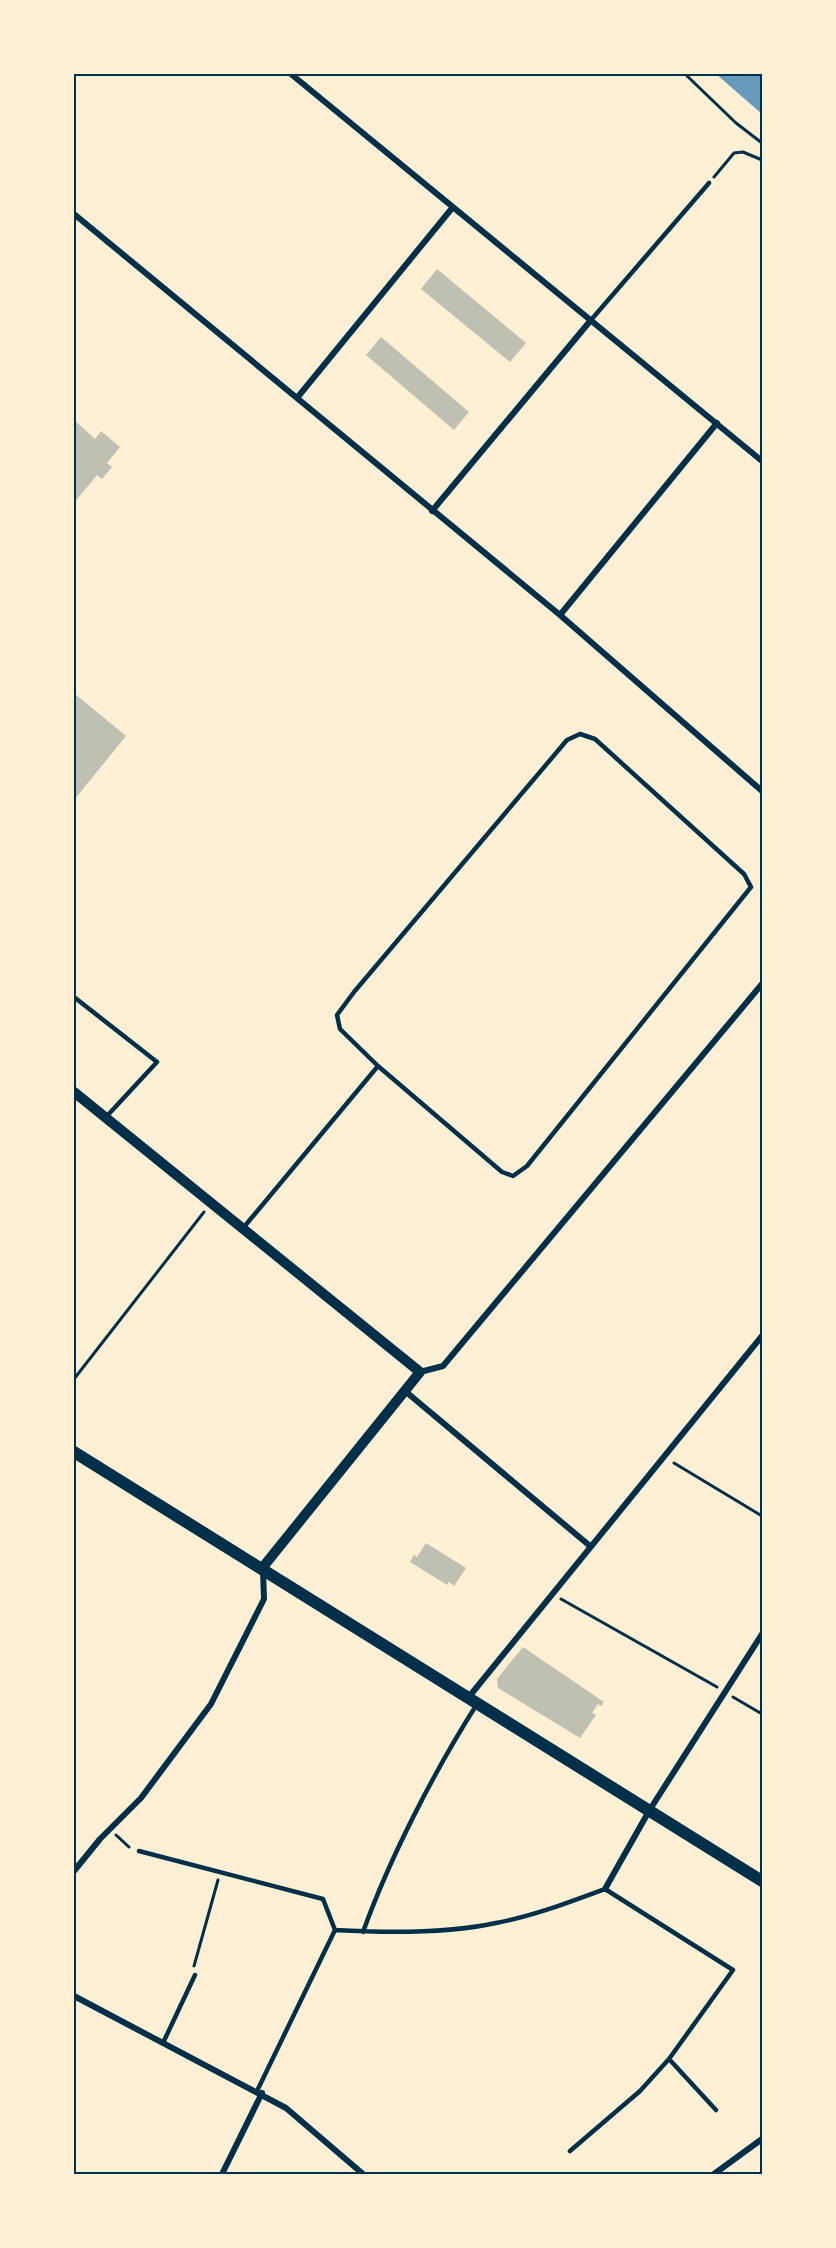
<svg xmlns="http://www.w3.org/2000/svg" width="836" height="2248" viewBox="0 0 836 2248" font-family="'Roboto Condensed',sans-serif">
  <rect width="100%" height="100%" fill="#fdf0d5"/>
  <path fill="#669bbc" d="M716,74H762V114Z"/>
  <path fill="#bec0b2" d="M437,269L526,343L510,362L421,289Z
    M381,337L469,412L454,430L366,355Z
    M74,420L95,439L101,431L120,447L107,463L112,467L102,479L97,475L74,503Z
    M74,693L126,736L74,800Z
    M426,1543L466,1568L454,1586L449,1582L447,1585L410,1562L414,1555L417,1557Z
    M523,1647L604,1702L601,1706L598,1704L592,1713L596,1715L580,1738L498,1688L497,1679Z"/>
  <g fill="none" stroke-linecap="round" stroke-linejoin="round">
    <path stroke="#003049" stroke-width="3" d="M685,74L736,123L762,143
      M714,177L734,153L743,152L762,160
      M74,1379L204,1212
      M674,1463L762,1516
      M561,1599L717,1687
      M733,1697L762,1714
      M116,1835L129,1847
      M194,1966L218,1880"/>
    <path stroke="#003049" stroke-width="4.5" d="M591,320L709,183
      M580,734L595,739L744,874L751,887L527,1166L513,1176L502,1172L378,1066L340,1029L337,1015L354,992L567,740Z
      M74,997L157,1062L106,1117
      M244,1227L378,1066
      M139,1851L323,1899L335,1930L257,2091
      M335,1930C387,1933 445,1934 496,1923C533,1916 570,1902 605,1889L733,1970L669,2059L640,2091L570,2151
      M363,1932C390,1857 435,1770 477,1704
      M163,2043L195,1975
      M669,2059L716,2110"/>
    <path stroke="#003049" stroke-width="6" d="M291,74L762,461
      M74,214L560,615L762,791
      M297,398L453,207
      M432,511L591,320
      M560,615L717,423
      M420,1372L443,1366L762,984
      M405,1391L590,1546
      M468,1698L762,1336
      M74,1871L100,1839L141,1798L211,1704L264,1599L263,1571
      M605,1889L649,1811L762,1634
      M74,1996L286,2108L363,2174
      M222,2174L262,2093
      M714,2174L762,2139"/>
    <path stroke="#003049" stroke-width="10" d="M74,1092L420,1372L263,1567"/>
    <path stroke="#003049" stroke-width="12" d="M74,1452L762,1881"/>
  </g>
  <rect width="836" height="2248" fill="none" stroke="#fdf0d5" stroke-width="150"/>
  <rect x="75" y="75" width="686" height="2098" fill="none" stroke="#003049" stroke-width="2"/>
</svg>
